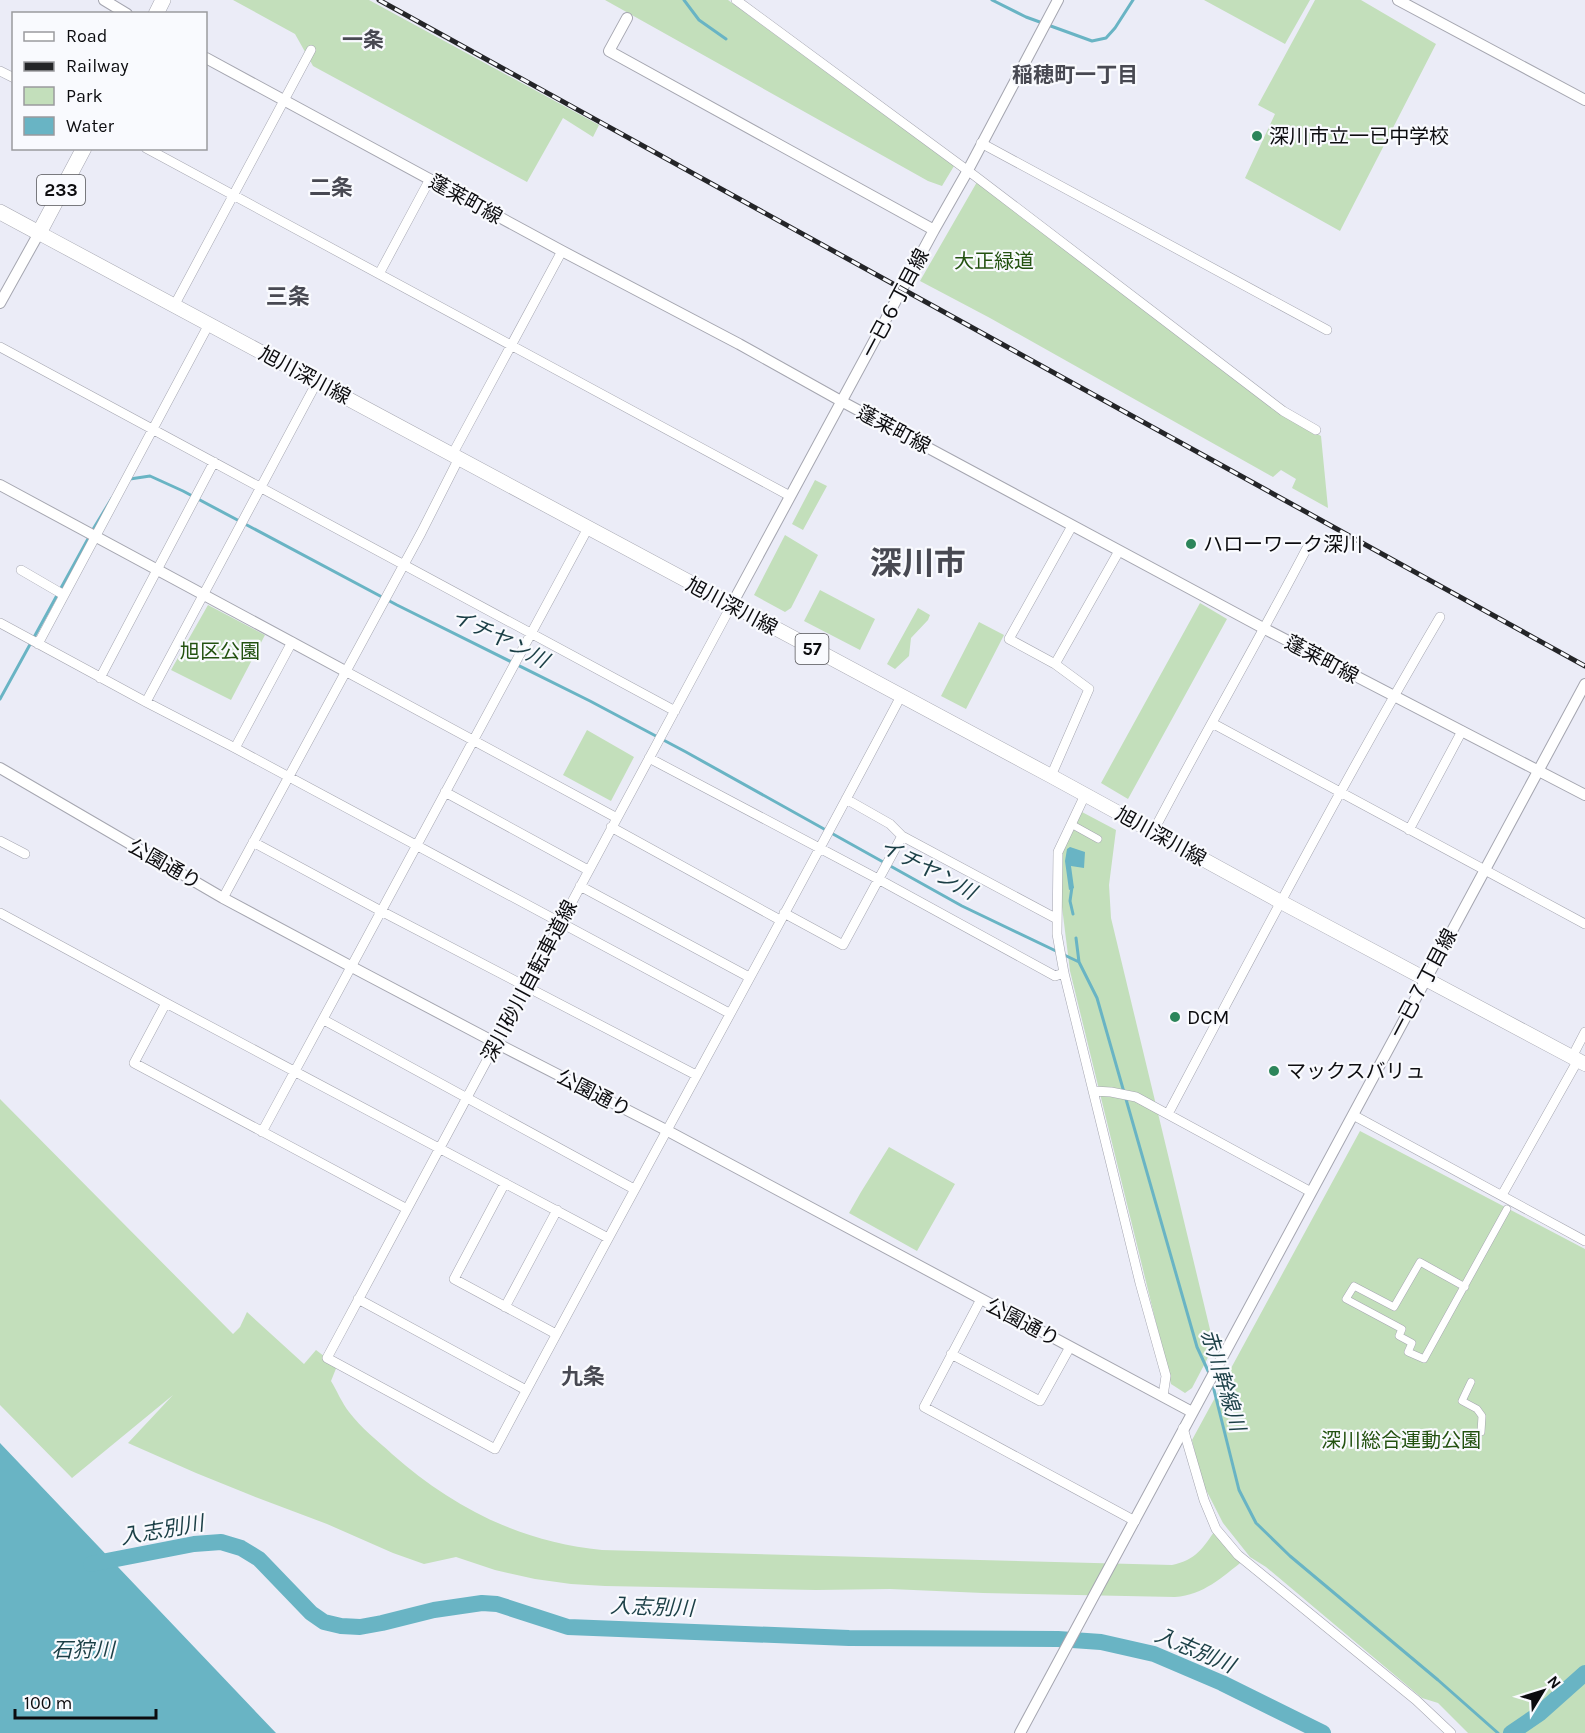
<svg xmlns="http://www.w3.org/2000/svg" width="1585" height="1733" viewBox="0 0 1585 1733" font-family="Karla,'Noto Sans JP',sans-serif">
  <rect width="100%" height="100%" fill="#ebecf7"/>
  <path fill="#c3dfbb" d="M233,0H369L599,125L593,137L563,118L527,182L313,66L295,34Z
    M605,0H728L954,166L942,186L928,181Z
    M1204,0H1310L1285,44Z
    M1315,0H1361L1436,44L1340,231L1245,178L1275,114L1258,105Z
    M977,182L1280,412L1321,436L1328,508L1292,488L1296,479L1281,470L1273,477L990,318L920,281Z
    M815,480L827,486L803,530L792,524Z
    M785,535L818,555L791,608L785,612L754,595Z
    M820,590L875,619L860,650L804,621Z
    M1200,603L1227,619L1128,799L1101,783Z
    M208,605L265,635L231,700L171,670Z
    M918,608L930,615L928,620L911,638L909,656L895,669L887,664Z
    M979,622L1004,635L966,709L941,696Z
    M587,730L634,757L611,801L563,775Z
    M1082,812L1116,830L1109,885L1111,918L1214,1346L1192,1388L1185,1393L1171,1384L1070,971L1062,907L1060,854Z
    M0,1099L233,1334L240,1327L247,1312L304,1364L316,1350L337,1366L331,1381C337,1391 342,1403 349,1412C361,1428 378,1441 392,1454C453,1508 521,1542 602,1550L1172,1565C1196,1560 1203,1548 1216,1529L1244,1560C1222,1577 1204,1595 1175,1597L983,1593L890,1589L816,1590L605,1586L571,1584L535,1579L495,1570L456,1557L424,1564L393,1553L327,1524L258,1498L196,1473L128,1443L173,1395L72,1478L0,1405Z
    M1360,1131L1585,1249V1733H1468L1438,1703L1422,1698L1266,1567L1250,1557L1223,1523L1202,1482L1192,1440Z
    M889,1147L955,1184L917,1251L849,1213L861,1192Z"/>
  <path fill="#69b4c4" d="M1070,847L1085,852L1084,868L1071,866L1074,888L1069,890L1065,861L1067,849Z
    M0,1443L276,1733H0Z"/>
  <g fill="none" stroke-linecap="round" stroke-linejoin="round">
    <path stroke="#69b4c4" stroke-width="3" d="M684,0L699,20L726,39
      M992,0L1026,17L1092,41L1106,38L1115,28L1133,0
      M130,479L150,476L183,491L397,605L590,701L686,752L962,906L1079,962
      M92,531L112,498
      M0,699L89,537
      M1072,887L1070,901L1073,914
      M1076,938L1079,962L1097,998L1197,1347L1209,1373
      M1212,1382L1239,1490L1256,1523L1290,1556L1438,1680L1498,1733"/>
    <path stroke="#69b4c4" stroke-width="16" d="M91,1564L194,1544L221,1542L241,1548L259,1559L311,1613L324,1622L341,1626L360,1627L382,1623L434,1610L482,1603L497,1604L568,1627L849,1638L1058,1639L1101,1642L1154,1654L1222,1683L1323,1733
      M1511,1733L1539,1714L1585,1673"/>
    <defs>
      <path id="pedestrian" d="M1071,824L1098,839
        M1465,1287L1420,1262L1394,1307L1354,1286L1346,1299L1402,1329L1399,1336L1412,1343L1408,1352L1424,1359L1507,1209
        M1471,1382L1462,1401L1477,1409L1482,1416L1481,1432"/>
      <path id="minor" d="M736,0L975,176L1283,411L1316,430
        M0,71L14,78
        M981,143L1327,330
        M146,148L790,496
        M379,274L430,179
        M174,306L311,50
        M0,347L675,711
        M452,455L562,251
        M21,570L64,595
        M731,606L327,1358L495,1449C629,1197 768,948 901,696
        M0,623L146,702L235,748L729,1013
        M38,644L209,324
        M1055,664L1009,639L1072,526
        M345,671L617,818
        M100,678L214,462
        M146,702L317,382
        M1212,723L1585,924
        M235,748L292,642
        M649,758L878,879L1055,976L1064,973
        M1051,776L1089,689L1055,664L1119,551
        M445,792L588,870
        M1085,795L1058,852L1057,934L1064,973L1110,1160L1140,1283L1166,1376L1163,1396
        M846,799L890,824L902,836L1057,919
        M611,827L780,920
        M1409,830L1462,731
        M1153,832C1203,736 1258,642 1308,546
        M0,841L25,854
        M253,842L381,911L696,1075
        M580,886L749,977
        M223,898L421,533L459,458
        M0,913L166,1003L608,1238
        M784,913L843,945L902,836
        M166,1003L134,1063L407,1209
        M324,1020L634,1189
        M1572,1057L1585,1032
        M1094,1091L1111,1092L1136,1097L1311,1192
        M1168,1114C1256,948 1344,780 1440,617
        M1353,1115L1585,1241
        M262,1132C370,930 479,729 588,528
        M505,1183L454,1279L556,1334
        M1502,1195L1578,1060
        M358,1299L526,1390
        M981,1299L924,1407L1135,1521
        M505,1307L557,1210
        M951,1354L1040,1401L1070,1347
        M1183,1428L1204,1500L1216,1529L1238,1555L1416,1700L1451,1733"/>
      <path id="tertiary" d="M104,0L127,14
        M1398,0L1585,100
        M627,18L609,51L934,230
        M206,58L562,251L739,344L841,401L1265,629L1585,795
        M0,303L39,233
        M0,485L345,671
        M731,606L934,230L967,172L1058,0
        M0,768L223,898L352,967L496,1043L666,1130L1192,1412
        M1020,1733L1585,684"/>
      <path id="primary" d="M39,233L1051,776L1281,902L1585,1064"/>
      <path id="trunk" d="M156,14L163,0
        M0,212L39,233L84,148"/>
    </defs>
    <use href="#pedestrian" stroke="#a5a6b0" stroke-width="8"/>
    <use href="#minor" stroke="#a5a6b0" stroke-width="10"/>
    <use href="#tertiary" stroke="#a5a6b0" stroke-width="12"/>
    <use href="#primary" stroke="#a5a6b0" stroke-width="15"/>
    <use href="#trunk" stroke="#a5a6b0" stroke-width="16"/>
    <use href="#pedestrian" stroke="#fff" stroke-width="7"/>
    <use href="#minor" stroke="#fff" stroke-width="9"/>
    <use href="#tertiary" stroke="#fff" stroke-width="10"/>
    <use href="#primary" stroke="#fff" stroke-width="14"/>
    <use href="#trunk" stroke="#fff" stroke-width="15"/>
    <defs>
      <path id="rail" d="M379,0L1585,666"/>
    </defs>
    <use href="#rail" stroke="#242528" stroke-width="5"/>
    <use href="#rail" stroke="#f9fafe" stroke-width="3" stroke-dasharray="9" stroke-linecap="butt"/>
  </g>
  <g fill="#2c855a" stroke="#f9fafe" stroke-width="2">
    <circle cx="1257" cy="136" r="6"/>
    <circle cx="1191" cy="544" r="6"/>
    <circle cx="1175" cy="1017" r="6"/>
    <circle cx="1274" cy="1071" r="6"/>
  </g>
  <g text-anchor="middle" stroke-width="4.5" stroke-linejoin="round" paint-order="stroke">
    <g fill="#f9fafe" stroke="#535357" stroke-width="1.5">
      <rect x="37" y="175" width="48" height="30" rx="4.5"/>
      <rect x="795.5" y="634" width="33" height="30" rx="4.5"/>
    </g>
    <g font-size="18" font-weight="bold" fill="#0c0c0f">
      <text x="61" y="196">233</text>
      <text x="812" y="655">57</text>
    </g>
    <g font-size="20" fill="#0c0c0f" stroke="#f9fafe" text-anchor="start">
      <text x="1269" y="143">深川市立一已中学校</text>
      <text x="1203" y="551">ハローワーク深川</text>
      <text x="1187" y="1024">DCM</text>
      <text x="1286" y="1078">マックスバリュ</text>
    </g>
    <g font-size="20" fill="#0c0c0f" stroke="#f9fafe">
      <text transform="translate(466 199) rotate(29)" y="7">蓬莱町線</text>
      <text transform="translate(895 303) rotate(-62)" y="7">一已６丁目線</text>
      <text transform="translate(305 375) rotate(28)" y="7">旭川深川線</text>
      <text transform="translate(894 429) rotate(28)" y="7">蓬莱町線</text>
      <text transform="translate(732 606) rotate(28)" y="7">旭川深川線</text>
      <text transform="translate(1322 659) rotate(28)" y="7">蓬莱町線</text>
      <text transform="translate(1161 836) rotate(29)" y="7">旭川深川線</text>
      <text transform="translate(165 864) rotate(30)" y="7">公園通り</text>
      <text transform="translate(529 981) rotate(-62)" y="7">深川砂川自転車道線</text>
      <text transform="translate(1423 983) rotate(-62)" y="7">一已７丁目線</text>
      <text transform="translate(594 1093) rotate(27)" y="7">公園通り</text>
      <text transform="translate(1023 1322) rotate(28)" y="7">公園通り</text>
    </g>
    <g font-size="20" fill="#235210" stroke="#f9fafe">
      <text x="994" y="268">大正緑道</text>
      <text x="220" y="658">旭区公園</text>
      <text x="1401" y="1447">深川総合運動公園</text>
    </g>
    <g font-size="21" font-weight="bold" fill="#484952" stroke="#f9fafe">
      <text x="363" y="47">一条</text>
      <text x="1075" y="82">稲穂町一丁目</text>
    </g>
    <g font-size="21" font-style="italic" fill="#1b3f46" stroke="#f9fafe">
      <text transform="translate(500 638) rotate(27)" y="7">イチヤン川</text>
      <text transform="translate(928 869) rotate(28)" y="7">イチヤン川</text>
      <text transform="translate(1223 1380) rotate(73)" y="7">赤川幹線川</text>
      <text transform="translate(162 1530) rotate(-10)" y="7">入志別川</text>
      <text transform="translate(652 1607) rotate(2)" y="7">入志別川</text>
      <text x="83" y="1657">石狩川</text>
      <text transform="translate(1195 1650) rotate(23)" y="7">入志別川</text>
    </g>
    <g font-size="22" font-weight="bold" fill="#484952" stroke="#f9fafe">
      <text x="331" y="195">二条</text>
      <text x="288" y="304">三条</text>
      <text x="583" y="1384">九条</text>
    </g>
    <g font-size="32" font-weight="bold" fill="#484952" stroke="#f9fafe">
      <text x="918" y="574">深川市</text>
    </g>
  </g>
  <rect x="12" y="12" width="195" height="138" fill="#f9fafe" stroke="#9a9b9e" stroke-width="1.5"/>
  <rect x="24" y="32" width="30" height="9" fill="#ffffff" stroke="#9a9b9e" stroke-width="1.5"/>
  <text x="66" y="42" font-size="18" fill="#0c0c0f">Road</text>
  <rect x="24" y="62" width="30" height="9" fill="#242528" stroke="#9a9b9e" stroke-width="1.5"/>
  <text x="66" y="72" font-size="18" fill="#0c0c0f">Railway</text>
  <rect x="24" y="87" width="30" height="18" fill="#c3dfbb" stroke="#9a9b9e" stroke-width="1.5"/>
  <text x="66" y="102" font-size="18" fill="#0c0c0f">Park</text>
  <rect x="24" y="117" width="30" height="18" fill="#69b4c4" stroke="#9a9b9e" stroke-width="1.5"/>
  <text x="66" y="132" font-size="18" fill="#0c0c0f">Water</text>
  <g transform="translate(1543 1691) rotate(52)" stroke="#f9fafe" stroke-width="4.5" paint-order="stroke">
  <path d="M0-4.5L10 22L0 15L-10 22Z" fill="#0c0c0f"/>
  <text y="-9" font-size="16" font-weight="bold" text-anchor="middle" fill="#0c0c0f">N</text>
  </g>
  <path d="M15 1709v9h141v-9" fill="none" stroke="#0c0c0f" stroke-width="3"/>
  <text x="24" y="1709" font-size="18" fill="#0c0c0f" stroke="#f9fafe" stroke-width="4.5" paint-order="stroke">100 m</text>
</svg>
